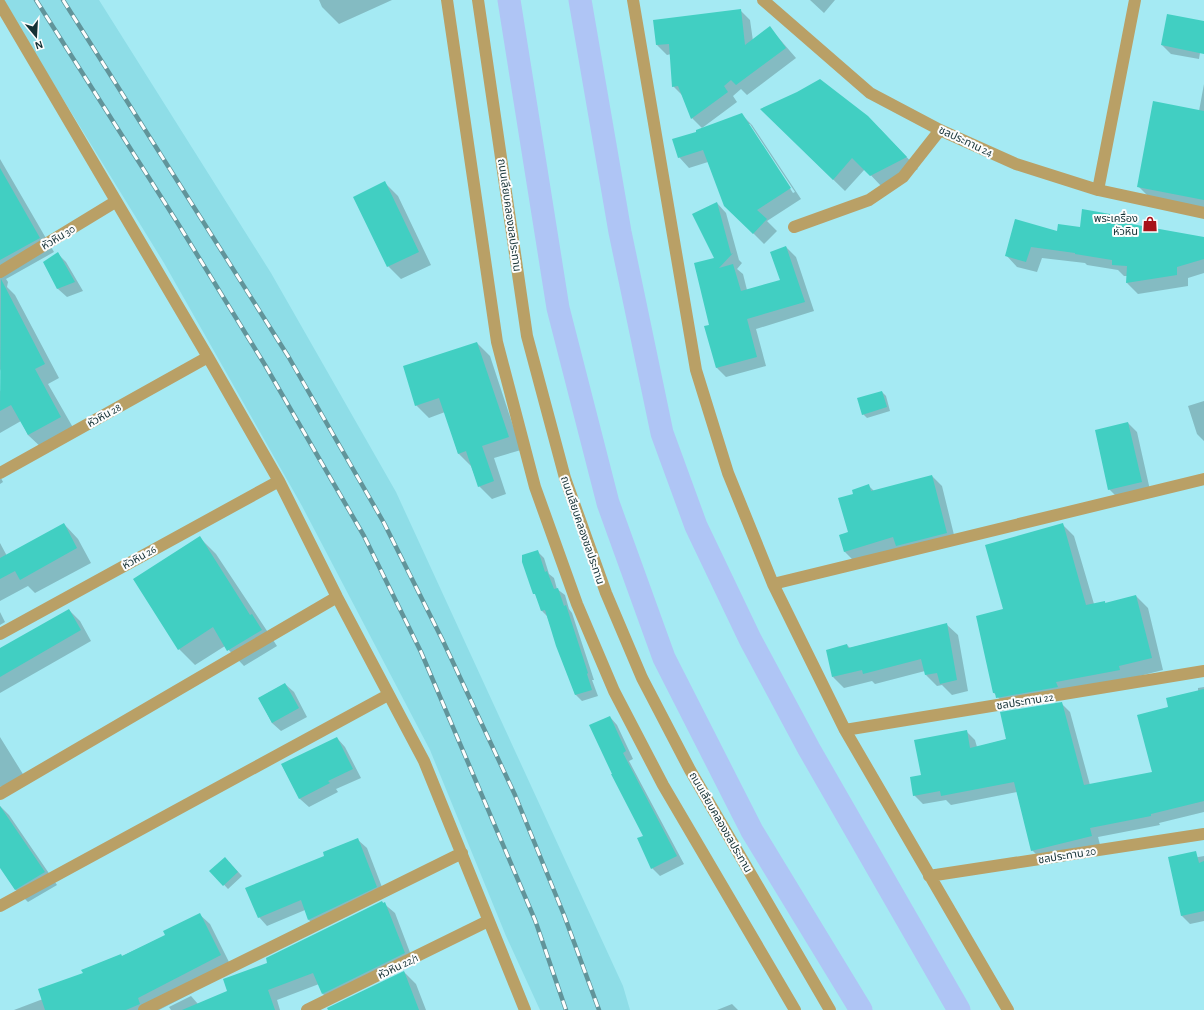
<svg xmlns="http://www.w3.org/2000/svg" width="1204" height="1010" viewBox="0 0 1204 1010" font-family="'Alegreya Sans','Noto Sans Thai',sans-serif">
  <rect width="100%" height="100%" fill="#a5eaf3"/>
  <path fill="#8edde7" d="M2,0H99L271,273L396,492L623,986L630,1010H540L506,936L430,750L302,506L164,263Z"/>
  <path fill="#0003" fill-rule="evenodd" d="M319,0H392L339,24L322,7Z
    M810,0H835L824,13Z
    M740,10L750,20L753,41L770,28L796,58L747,95L741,89L733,96L737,102L702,128L692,118L683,96L673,86L671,54L667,55L657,45L654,21Z
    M1204,28L1199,59L1171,54L1162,45Z
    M1204,84V208L1150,198L1138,186L1199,111Z
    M761,109L880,129L918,169L882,187L865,169L845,191Z
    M741,114L752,125L801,199L767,221L777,231L764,244L725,205L708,162L689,168L679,157L698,133ZM748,124H750L795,192L793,193Z
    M0,159L54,252L6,279L8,282L7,287L15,295L59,378L48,384L75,431L43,449L28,435L21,421L0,433V391L9,386L0,369Z
    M385,183L398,196L431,265L401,279L388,266Z
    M717,203L726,213L739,260L742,263L737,269L743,274L747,290L781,281L786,247L796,257L814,311L756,329L766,366L726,377L717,368L705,327L711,326Z
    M1109,215L1117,222L1204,238V273L1188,278V286L1138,294L1127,283V276H1124L1118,270L1087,265L1085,263L1042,258L1037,272L1017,267L1006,255L1058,232L1080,228Z
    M58,254L66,262L83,291L67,297L58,289L44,263Z
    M477,343L490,356L521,450L494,458L506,494L492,499L479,486L471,466L458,453L445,412L429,418L416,405Z
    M882,392L886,396L890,411L867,418L863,414Z
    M1204,401V441L1197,434L1188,406Z
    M1128,423L1137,432L1150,490L1118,498L1109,489Z
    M0,476L3,482L0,484Z
    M932,476L942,486L956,543L855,562L845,552L840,535L849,533L869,486L874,491Z
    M64,524L78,539L91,563L35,593L28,586L0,601V543L7,556Z
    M1062,524L1074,536L1094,604L1105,602L1106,604L1136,596L1148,608L1163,670L1009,709L994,693L1004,609Z
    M199,537L216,554L277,646L244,666L225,646L195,665L179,649Z
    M537,551L544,558L549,574L554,578L557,589L565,595L569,609L572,613L594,680H592L598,696L582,701L575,694L547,616L542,611L523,562Z
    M69,610L80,621L91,641L0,693V649Z
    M0,612L5,622L0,625Z
    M946,624L958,635L968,691L952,695L942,685L937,686L926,675L925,671L875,684L872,681L844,688L833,677L847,645L850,648Z
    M285,684L294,692L307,717L281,731L272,723L259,698Z
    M1204,687V812L1159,823L1160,825L1098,837L1100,845L1041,859L1032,850L1017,792L951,805L946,800L923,804L914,795L922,776L966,731L975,740L977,747L1008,739L1061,703L1070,712L1090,785L1153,773L1169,707L1198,691V688Z
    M610,717L617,725L633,759L629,761L684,864L660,876L652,868L645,836Z
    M0,737L26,779L0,787Z
    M337,738L345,747L361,778L336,789L338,792L309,807L300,799L282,765Z
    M0,806L9,815L57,885L28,902L15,889L0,866Z
    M358,840L367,848L385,895L318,929L309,920L305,910L267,926L259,917L325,857Z
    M1204,856V921L1190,924L1182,916L1170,862Z
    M229,862L242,876L228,889L211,871Z
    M382,902L395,913L414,963L332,1003L323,994L319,984L277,1000L280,1010H171L169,1007L191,996L198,1004L228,992L269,964Z
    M199,914L210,924L231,966L191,986L194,992L159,1010H14L43,999L84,974L167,935Z
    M404,972L416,984L426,1010H341Z
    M732,1004L738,1010H717Z"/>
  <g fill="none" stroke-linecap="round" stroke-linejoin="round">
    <path stroke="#afc5f5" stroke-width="23" d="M509,0L558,308L608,503L664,658L752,831L861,1010
      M580,0L620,232L662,433L696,526L750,639L809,749L959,1010"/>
  </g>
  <path fill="#41cfc2" d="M741,9L745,45L770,26L786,48L736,85L731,80L724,86L728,92L691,119L678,86L672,87L669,44L656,45L653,20Z
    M1167,14L1204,21V54L1161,45Z
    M820,79L868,116L907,157L870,176L852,158L833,180L760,109L797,92Z
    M1153,101L1204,111V200L1137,187Z
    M742,113L791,188L757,210L767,219L753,234L724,206L703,150L678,158L672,139L696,132V130Z
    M0,168L40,238L0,260Z
    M385,181L419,252L387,267L353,197Z
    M717,202L731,254L733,253L719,268L733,264L741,291L780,280L770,252L786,246L805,302L747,319L757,357L716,368L704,326L709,325L694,263L714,258L692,214Z
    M1082,209L1110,214L1109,220L1204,237V259L1177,267V275L1126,283L1127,266L1112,265V260L1075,254V253L1031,247L1026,262L1005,256L1015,219L1057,231L1058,224L1080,227Z
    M58,252L75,282L57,289L43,262Z
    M1,279L45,364L35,369L61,417L28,435L11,405L0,411Z
    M477,342L509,437L482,446L494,481L478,487L466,451L458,454L439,398L415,406L403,366Z
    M882,391L887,407L862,415L857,398Z
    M1128,422L1142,482L1108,490L1095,430Z
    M932,475L947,533L896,546L893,537L844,552L839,535L848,532L838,498L853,494L852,490L869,484L871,491Z
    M64,523L77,548L20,580L15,571L0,579V558Z
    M1063,523L1086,605L1105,601V603L1136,595L1152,658L1119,666L1120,670L1056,682L1058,687L996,698L995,693H993L976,616L1003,609L985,545Z
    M200,536L250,615L252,614L262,630L227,651L213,627L178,650L133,579Z
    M538,550L545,572L547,571L554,589L558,588L564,606L566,605L588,673L587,674L592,690L575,695L556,646L545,610L541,611L535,594H533L522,562V555Z
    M69,609L81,630L0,677V648Z
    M947,623L957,680L940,684L937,673L925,675L921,659L863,674L862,670L832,677L826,650L847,644L848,648Z
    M285,683L299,708L272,723L258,698Z
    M1204,689V801L1151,814V816L1090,828L1092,836L1031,851L1014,782L941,796L940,791L913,796L910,777L921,775L914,740L967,730L970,748L1006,739L1000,712L1062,702L1084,785L1152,772L1137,715L1168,707L1166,698Z
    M610,716L626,751L623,753L677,856L651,869L637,838L643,836L611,774H612L589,725Z
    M337,737L353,769L328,781L330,783L299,799L281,764Z
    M0,806L45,872L15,890L0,868Z
    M358,838L377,887L308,920L301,900L258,918L245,888L324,856L323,852Z
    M1196,851L1199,863L1204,861V911L1181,916L1168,857Z
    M225,857L238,872L223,886L209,871Z
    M382,901L383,903L385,902L405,953L322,994L313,973L268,990L275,1010H182L227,991L223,979L267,963L266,958Z
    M200,913L221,955L138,998L140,1004L126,1010H45L38,989L83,973L81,970L121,954L122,956L165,935L163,931Z
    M404,971L419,1010H328L327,1008Z"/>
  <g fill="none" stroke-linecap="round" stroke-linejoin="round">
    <path stroke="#b9a066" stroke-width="12" d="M447,0L497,342L535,487L577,604L614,691L663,785L795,1010
      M478,0L527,336L565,478L606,593L642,678L690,770L830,1010
      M633,0L696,370L728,473L773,584L845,730L1008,1010
      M763,0L870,93L940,130L1016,164L1098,190L1204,213
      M0,4L208,357L279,481L337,597L424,761L525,1010
      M1098,190L1135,0
      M794,227L869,200L903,177L940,130
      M0,272L115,202
      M0,473L208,357
      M773,584L1204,479
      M0,634L279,481
      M845,730L1204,671
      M0,794L337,597
      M929,876L1204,834
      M0,906L388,695
      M144,1010L462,853
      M307,1010L488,921"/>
    <defs>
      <path id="rail" d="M36,0L177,222L265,365L364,536L421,652L535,920L566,1010
        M63,0L288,356L384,523L443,641L515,795L564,915L599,1010"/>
    </defs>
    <use href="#rail" stroke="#61949a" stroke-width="4.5"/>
    <use href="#rail" stroke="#fdfdfd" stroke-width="3" stroke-dasharray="9" stroke-linecap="butt"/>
  </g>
  <defs>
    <symbol id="shop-bare" viewBox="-9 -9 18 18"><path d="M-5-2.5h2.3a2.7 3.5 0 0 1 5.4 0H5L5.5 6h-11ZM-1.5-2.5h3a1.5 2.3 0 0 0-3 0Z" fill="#a7121a" stroke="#fdfdfd" stroke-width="2.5" paint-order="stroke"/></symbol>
  </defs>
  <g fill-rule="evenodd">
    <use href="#shop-bare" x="1139" y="213" width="22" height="22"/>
  </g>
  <g text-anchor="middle" stroke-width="4" stroke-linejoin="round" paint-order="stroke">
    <g font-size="11" fill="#143135" stroke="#fdfdfd">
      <text transform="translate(966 141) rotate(25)" y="4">ชลประทาน 24</text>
      <text transform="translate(510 215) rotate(82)" y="4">ถนนเลียบคลองชลประทาน</text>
      <text transform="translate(58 237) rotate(-31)" y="4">หัวหิน 30</text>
      <text transform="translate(104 415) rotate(-29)" y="4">หัวหิน 28</text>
      <text transform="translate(583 530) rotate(71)" y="4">ถนนเลียบคลองชลประทาน</text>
      <text transform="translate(139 557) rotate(-29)" y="4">หัวหิน 26</text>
      <text transform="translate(1025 701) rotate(-9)" y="4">ชลประทาน 22</text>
      <text transform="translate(721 822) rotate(60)" y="4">ถนนเลียบคลองชลประทาน</text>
      <text transform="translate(1067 855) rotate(-9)" y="4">ชลประทาน 20</text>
      <text transform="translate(398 966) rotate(-26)" y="4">หัวหิน 22/1</text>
    </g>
    <g font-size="11" fill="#143135" stroke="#fdfdfd" text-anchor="end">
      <text x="1138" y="222">พระเครื่อง<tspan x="1138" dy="13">หัวหิน</tspan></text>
    </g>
  </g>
  <g transform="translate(36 36) rotate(162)" stroke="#fdfdfd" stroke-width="3" paint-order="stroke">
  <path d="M0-3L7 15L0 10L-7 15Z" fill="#143135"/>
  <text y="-6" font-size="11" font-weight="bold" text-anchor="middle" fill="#143135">N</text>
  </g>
</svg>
